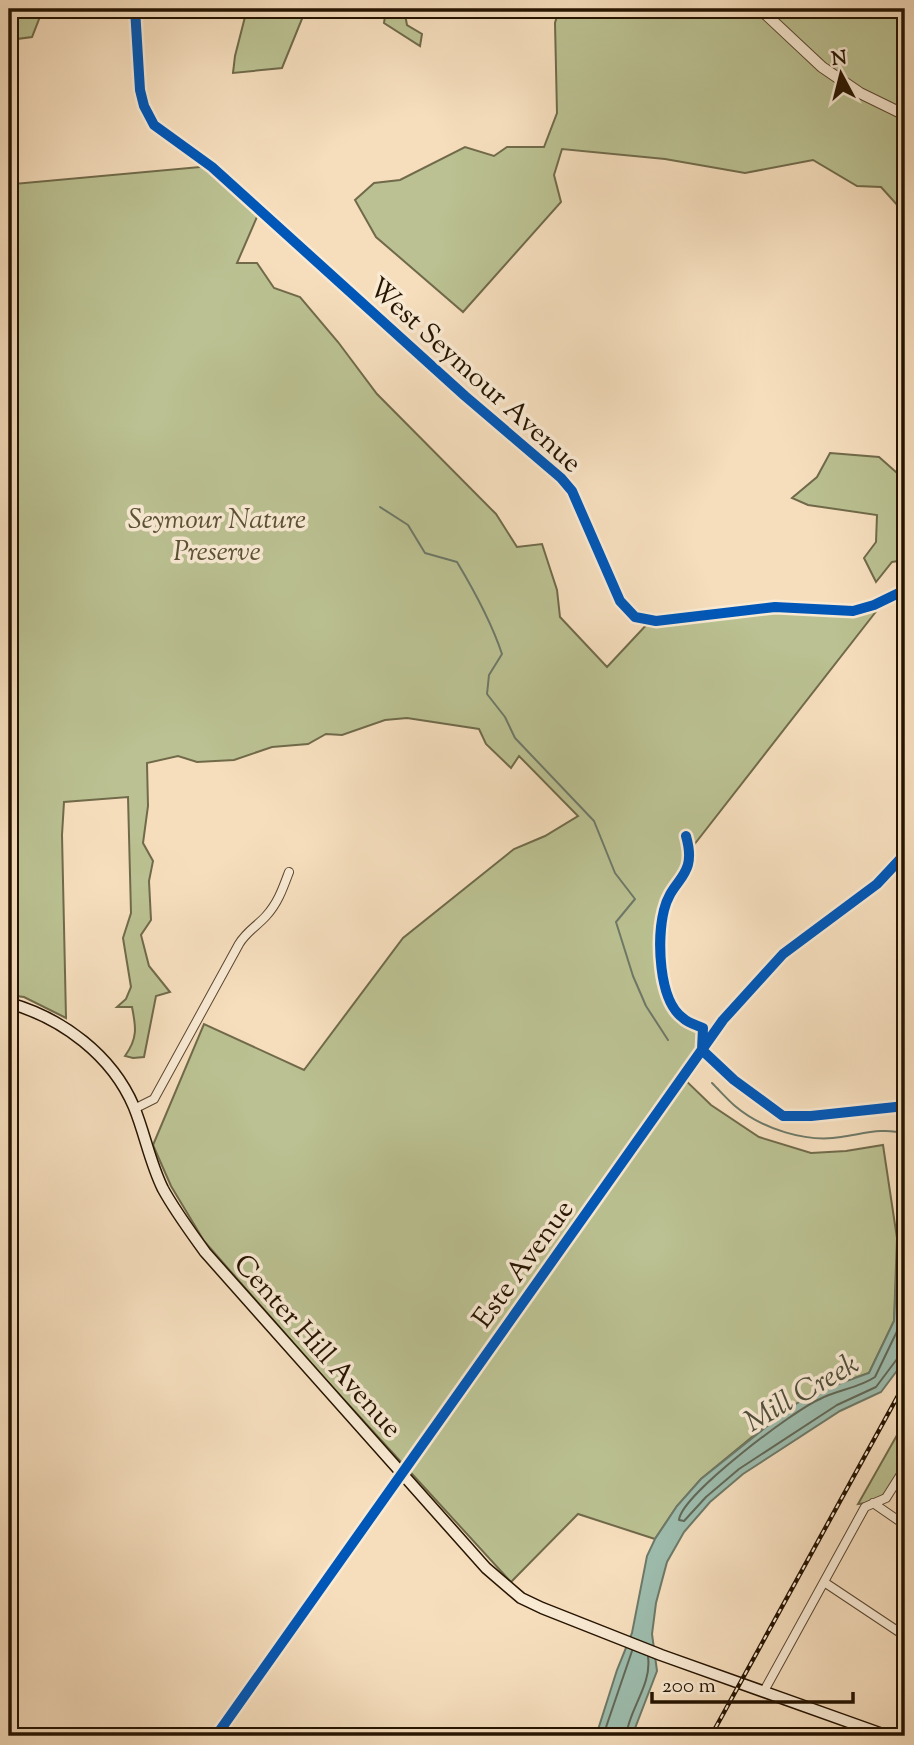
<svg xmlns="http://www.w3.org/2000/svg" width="914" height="1745" viewBox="0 0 914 1745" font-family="'Sorts Mill Goudy',serif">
  <rect width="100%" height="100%" fill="#f6debd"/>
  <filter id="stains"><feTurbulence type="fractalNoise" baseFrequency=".00286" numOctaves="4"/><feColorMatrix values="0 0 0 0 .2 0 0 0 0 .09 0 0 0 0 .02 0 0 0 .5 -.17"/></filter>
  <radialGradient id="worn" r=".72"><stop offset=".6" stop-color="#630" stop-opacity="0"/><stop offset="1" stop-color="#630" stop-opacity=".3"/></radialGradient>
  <path fill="#bbc192" stroke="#706a4a" stroke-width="2" d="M9,9H43L32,37L9,40Z
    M247,9H306L282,68L233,73L235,56Z
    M386,9H404L407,25L422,34L420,46L384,23Z
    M559,9H905V225L900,208L881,187L857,186L813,160L745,173L665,159L562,149L554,175L561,202L463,312L376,237L355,200L374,183L400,180L465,147L494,156L507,147H544L557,113L555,23Z
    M211,166L260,210L237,263H257L274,288L300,297L338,342L377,394L496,514L517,547L542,544L557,590L560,617L607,667L650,621L744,609L840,611L885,600L690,850C690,878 671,886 664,909C656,936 658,1001 683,1019C692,1025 704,1028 713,1034L682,1077L711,1105L759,1137L811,1153L846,1151L883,1145L897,1238L894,1321L869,1373L816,1392L791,1407L758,1432L701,1479L677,1506L655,1539L578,1514L511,1582L326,1380L204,1241L171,1186L153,1145L204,1024L304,1070L403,938L514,849L545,836L578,816L519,756L511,768L486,744L479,729L407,718L385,720L342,735L326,734L308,744L272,747L234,760L197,762L178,756L147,763L148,806L143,843L153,861L149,881L151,920L141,935L149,966L170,992L156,996L144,1057L133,1058L125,1056C138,1038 136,1027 132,1007H117L126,999L131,987L123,938L131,913L128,797L64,802L62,835L66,1018L24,997L9,995V178L14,184Z
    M830,453L879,457L905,480V560L892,562L876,582L864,558L876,542L877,515L808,505L792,498L817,477Z
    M905,1421C905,1447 910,1474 887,1492C877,1500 871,1503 858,1504Z"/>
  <path fill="#9dbcad" stroke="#6d7968" stroke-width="2" d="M905,1213V1360L881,1392L840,1411L743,1474L710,1502L684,1532L667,1562L656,1603L652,1634L657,1671L632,1736H596L617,1670L632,1633L647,1556L655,1539L677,1506L701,1479L791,1407L816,1392L869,1373L894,1321L898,1249Z"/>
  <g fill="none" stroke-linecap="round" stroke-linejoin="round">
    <path stroke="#626857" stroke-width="2" d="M905,1248L901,1323L875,1377C859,1388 837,1390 820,1399C794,1410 681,1495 679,1520L684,1521L706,1497L739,1469L837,1405L876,1387L897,1359L905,1356
      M603,1736L632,1651
      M626,1736C629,1709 652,1685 648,1657"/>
    <path stroke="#6d7968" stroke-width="2" d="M380,507L408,525L425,553L457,562C475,592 491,621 502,654L489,675L487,694L505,717L515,738L594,821L615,873L635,899L616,922L633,976L646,1006L668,1040
      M712,1083C720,1091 727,1099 735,1106C762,1129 807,1143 841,1137C863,1134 884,1127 905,1134"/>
    <defs>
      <path id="minor" d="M134,1109L154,1099L239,944C246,932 257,926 266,916C278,903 283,888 289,872
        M873,1503L905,1525
        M824,1582L905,1636
        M764,1691L865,1507L886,1498L905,1468"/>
      <path id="tertiary" d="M135,9L140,90L144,106L154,125L212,167L465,396L561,478L572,491L620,601L635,617L656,621L775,607L853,611L874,605L905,590
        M760,9L822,67L860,93L905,115
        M216,1736L723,1020L783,954L877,884L905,854"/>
      <path id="secondary" d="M9,1003C62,1018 112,1055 134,1107C145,1134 150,1163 163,1189C175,1211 190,1231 205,1252L486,1568L521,1598L542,1608L661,1655L888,1736"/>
    </defs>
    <use href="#minor" stroke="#5a4630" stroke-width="10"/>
    <use href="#tertiary" stroke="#5a4630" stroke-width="12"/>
    <use href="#secondary" stroke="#261401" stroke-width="13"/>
    <use href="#minor" stroke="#f9ead4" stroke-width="8"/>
    <use href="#tertiary" stroke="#f9ead4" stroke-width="10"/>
    <use href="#secondary" stroke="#f9ead4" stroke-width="10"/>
    <defs>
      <path id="rail" d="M711,1736L905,1383"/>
    </defs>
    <use href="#rail" stroke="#261401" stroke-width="4.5"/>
    <use href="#rail" stroke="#f9ead4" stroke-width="2" stroke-dasharray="5" stroke-linecap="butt"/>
    <defs>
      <path id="cycleway" d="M135,9L140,90L144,106L154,125L212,167L465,396L561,478L572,491L620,601L635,617L656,621L775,607L853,611L874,605L905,590
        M686,836C698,878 672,877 664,910C657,938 658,1000 683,1018C688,1023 696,1025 703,1028L702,1050L734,1080L783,1116H811L905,1106
        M216,1736L723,1020L783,954L877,884L905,854"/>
    </defs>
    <use href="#cycleway" stroke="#f9ead4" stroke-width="15"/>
    <use href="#cycleway" stroke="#0057b8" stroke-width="10"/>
  </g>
  <g text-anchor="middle" stroke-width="7" stroke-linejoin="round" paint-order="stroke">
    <g font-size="28" fill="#261401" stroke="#f9ead4">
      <text transform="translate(476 374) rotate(42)" y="10">West Seymour Avenue</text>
      <text transform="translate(522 1263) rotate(-54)" y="10">Este Avenue</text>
      <text transform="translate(319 1345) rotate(48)" y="10">Center Hill Avenue</text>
    </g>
    <g font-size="28" font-style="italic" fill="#5a5134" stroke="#f9ead4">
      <text x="217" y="528">Seymour Nature<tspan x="217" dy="32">Preserve</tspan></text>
    </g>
    <g font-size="30" font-style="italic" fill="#504f3d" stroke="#f9ead4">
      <text transform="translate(801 1392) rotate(-30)" y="10">Mill Creek</text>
    </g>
  </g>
  <rect width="914" height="1745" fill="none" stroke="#f6debd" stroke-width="35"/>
  <rect x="10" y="10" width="893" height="1724" fill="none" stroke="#261401" stroke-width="3.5"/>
  <rect x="18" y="18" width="879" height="1710" fill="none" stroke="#261401" stroke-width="2"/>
  <g transform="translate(841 74) rotate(353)" stroke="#f9ead4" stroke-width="5" paint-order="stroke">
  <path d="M0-5L12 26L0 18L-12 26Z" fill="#261401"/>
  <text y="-10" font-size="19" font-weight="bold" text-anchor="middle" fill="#261401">N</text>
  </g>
  <path d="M652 1692v10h201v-10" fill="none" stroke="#261401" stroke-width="3.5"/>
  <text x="662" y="1692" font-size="21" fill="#261401" stroke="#f9ead4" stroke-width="5" paint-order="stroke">200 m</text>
  <rect width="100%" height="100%" filter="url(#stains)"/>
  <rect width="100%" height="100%" fill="url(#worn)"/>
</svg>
